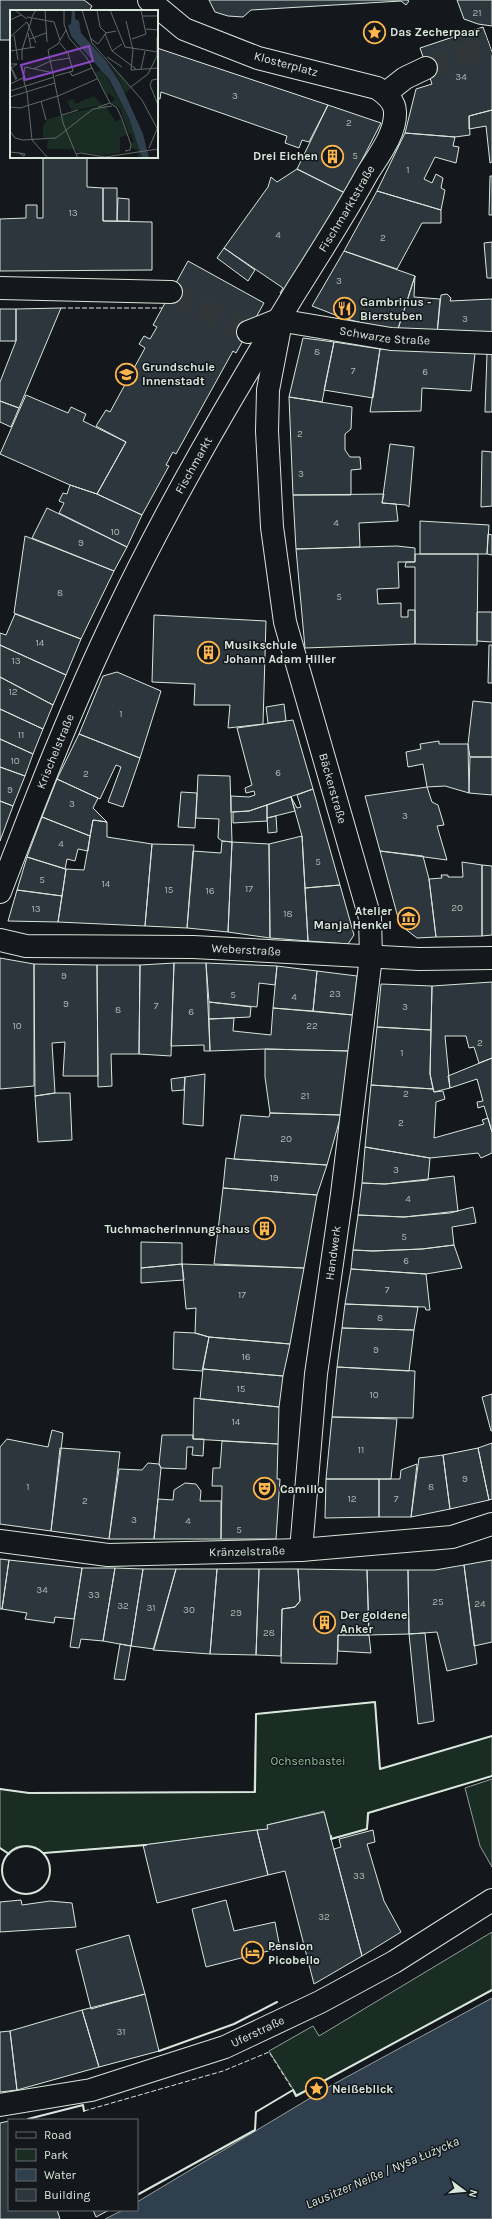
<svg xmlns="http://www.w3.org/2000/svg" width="492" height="2219" viewBox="0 0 492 2219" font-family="Karla,sans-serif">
  <rect width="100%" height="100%" fill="#14181c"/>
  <path fill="#1a2d24" stroke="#939e99" d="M375,1702L380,1769L492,1736V1776L369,1813L367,1829L331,1839L324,1811L267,1825L268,1829L143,1845L44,1853C32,1845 21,1844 9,1854L0,1848V1789L29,1793L254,1792L256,1714Z
    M492,1779V1867L480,1846L465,1788Z
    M492,1932V1990L297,2095L269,2051L313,2026L319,2036Z"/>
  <path fill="#2f3f4d" stroke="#939e99" d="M492,1998V2219H105L123,2210H137V2202L332,2085Z"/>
  <path fill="#2c363c" stroke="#d8e6dc" d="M0,0H84L92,6L89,11H11V40H0Z
    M209,0H407L409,1L406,5L401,1L251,10L243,17L228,16L215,12Z
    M457,0H492V26L478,24L464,19Z
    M483,27L492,52V110L469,116L470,135L455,137L405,133L416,89L432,84L420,48Z
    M157,48L328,105L309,142L302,140L299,148L285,143L287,136L161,92L160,99L157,98Z
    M328,105L381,123L345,193L297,169Z
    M492,110V162L490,163L486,126L469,129V116Z
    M405,133L455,137L453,146L459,147L456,163L435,157L424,179L432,183L436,174L443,178L441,188L445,190L441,210L377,191Z
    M43,157H87V187L103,188V221L152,222V270L0,271V219L26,218V205H37V218H43Z
    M297,169L345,193L284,295L280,293L283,288L224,248L268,187L271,177L277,182Z
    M490,176H492V215H489Z
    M103,188H117V221H103Z
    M377,191L441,210V223H422L397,269L344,251Z
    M118,198L129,199V221H117Z
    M492,242V278H487L484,243Z
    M224,248L255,270L248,281L217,258Z
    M344,251L415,276L397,332L343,318L312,306Z
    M188,261L264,303L236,353L233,351L176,454L173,452L166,465L169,466L142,515L97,494L126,442L96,426L106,410L110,412L145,348L139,344L144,336L150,339L157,327L153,325Z
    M415,276L414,297L440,299L437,334L397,332Z
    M447,294L451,298L450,301L492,299V336L437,334L441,295Z
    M61,308L19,408L0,401V382L16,341V309Z
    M0,309H16V341H0Z
    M303,338L334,342L322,402L289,397Z
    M334,342L380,349L373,398L324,390Z
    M380,349L475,353L471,391L422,388L421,411L370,412Z
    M487,353H492V412H485Z
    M26,395L68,413L71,407L86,414L83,421L126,442L97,494L70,485L0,454Z
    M289,397L352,407L351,429L345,434V450L350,457H360L361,469L351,470V495H293Z
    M0,401L19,408L11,427L0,422Z
    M390,444L414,447L409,507L406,505L382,503Z
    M482,451L492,452V506L481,507Z
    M70,485L97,494L142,515L127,547L59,513L64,503L59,501L63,493L67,494Z
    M384,494L382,503L396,504L398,521L359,523L360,547L296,549L293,495Z
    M47,508L127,547L114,571L32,538Z
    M420,521L489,525L487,554H420Z
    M488,534L492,535V555L487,554Z
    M25,536L114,571L81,639L14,613Z
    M397,546L415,548V562H398L399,588L377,589L378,604L401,603V617H408V610H415V644L305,648L296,549Z
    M415,554H478L477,645L415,644V567H405L406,562H415Z
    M477,612H492V642L477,641Z
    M15,614L81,639L66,675L0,645V633L6,635Z
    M154,615L266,621L263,724L228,728L230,705H194L195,684L152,682Z
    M0,645L66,675L53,705L0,677Z
    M489,645H492V683H488Z
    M117,672L161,691L140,758L79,734L103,676Z
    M0,677L53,705L43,729L0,709Z
    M473,701L492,703V757H470L468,744Z
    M284,704L286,721L268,723L266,707Z
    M0,709L43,729L33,754L0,739Z
    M293,720L313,789L249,811L231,812V796L249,797L255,795L254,791L246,793L245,788L252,785L237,728Z
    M79,734L140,758L123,807L108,802L121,767L116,765L100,799L57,779Z
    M0,739L33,754L25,776L0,767Z
    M439,741V744H468L469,793L445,786L427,787L423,764L408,767L406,752L421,749L420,744Z
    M470,757H492V795L469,793Z
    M0,767L25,776L13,806L0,801Z
    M198,775L230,776L232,842L222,841L218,838L219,819L196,818Z
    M57,779L98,798L93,808L107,822L93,820L90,836L42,817Z
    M427,787L432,802L438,805L444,825L437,826L447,860L380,851L365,796Z
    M313,789L340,885L305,888L302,836L291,797L297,808L301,807L297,795Z
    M181,792L197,793L195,828L178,827Z
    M291,797L295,811L267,818V805Z
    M0,801L13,806L0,841Z
    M267,805V821L233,823V812L249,811Z
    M276,816L277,832L268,833L267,818Z
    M42,817L90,836L88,851L78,849L75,861L67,859L65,869L27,857Z
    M93,820L107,822V837L152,844L145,926L58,922L66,869L84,870Z
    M302,836L308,941L270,938L269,844Z
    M222,841L232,842L228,932L187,928L193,851L221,853Z
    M232,842L269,844L270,938L228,932Z
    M152,844L194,845L187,928L145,926Z
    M380,851L423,856L429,879L436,937L417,938L400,925Z
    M27,857L66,869L62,896L17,890Z
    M462,862L482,865V936L436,937L429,879L442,878L441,875H448V877H463Z
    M482,865L492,866V935L482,936Z
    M340,885L354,935L348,944L308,941L305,888Z
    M17,890L62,896L58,922L8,921Z
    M0,958L34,964V1086L0,1089Z
    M174,963H206L210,1051H204V1045L171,1046Z
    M174,963L171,1056L139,1054L140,965Z
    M206,963L277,966L275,985L259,983L257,1007L209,1002Z
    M34,964L97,965L98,1076H63L65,1042L52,1043L55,1093L35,1096Z
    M97,965H140L139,1054H111L112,1086L98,1087Z
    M277,966L317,971L313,1011L273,1008Z
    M317,971L357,976L353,1015L313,1011Z
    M492,982V1058L479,1063L474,1047L469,1048L466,1036H445L450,1088L434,1092L430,1074L432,986Z
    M381,984L432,986L431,1030L377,1027Z
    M209,1002L251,1007L250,1017L209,1019Z
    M273,1008L353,1015L350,1051L265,1049L210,1051L209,1019L234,1018L233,1031L271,1035Z
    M377,1027L431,1030L430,1074L433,1089L371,1085Z
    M265,1049L350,1051L341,1115L270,1113L265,1077Z
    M492,1058V1132L484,1106L478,1108L477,1102L483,1101L477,1079L450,1088L448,1076Z
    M205,1074L203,1126L183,1124L185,1077Z
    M185,1077L184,1090L172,1091L171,1079Z
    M371,1085L433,1089L434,1092L443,1091L445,1099L436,1102L434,1138L484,1124L482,1120L488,1118L492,1132V1153L481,1158L478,1153L430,1158L365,1147Z
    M55,1093H70L72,1140L38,1142L35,1096Z
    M270,1113L341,1115L327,1165L234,1159L241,1115L269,1117Z
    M365,1147L430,1158L428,1180L385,1184L362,1183Z
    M226,1158L234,1159L327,1165L317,1195L223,1188Z
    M454,1176L458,1211L404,1217L358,1215L362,1183L385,1184Z
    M223,1188L317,1195L304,1268L214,1264Z
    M473,1207L476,1223L452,1227L454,1245L422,1249L373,1251L353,1250L358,1215L404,1217L450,1213Z
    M141,1242L182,1243V1264L141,1268Z
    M454,1245L462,1268L426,1274L351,1269L353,1250L373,1251L422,1249Z
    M182,1264L304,1268L290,1344L209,1337L195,1333L196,1308L186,1309Z
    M182,1264L184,1280L141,1283V1268Z
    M351,1269L426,1274L430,1310H426L425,1307L345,1304Z
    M345,1304L418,1307L414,1330L342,1328Z
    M342,1328L414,1330L409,1371L337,1367Z
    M174,1332L195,1333L209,1337L202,1371L173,1369Z
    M209,1337L290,1344L283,1376L203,1369Z
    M337,1367L415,1371L413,1418L332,1417Z
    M203,1369L283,1376L279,1407L200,1399Z
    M492,1394V1431H491L482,1397Z
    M194,1398L279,1407L278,1444L193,1439Z
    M332,1417L397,1419L391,1479H326Z
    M52,1430L63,1433L51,1531L0,1524V1447L7,1439L48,1447Z
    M162,1435H193V1439H204L203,1456L192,1455L193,1447H187L186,1469L161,1468L159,1464Z
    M222,1441L278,1444L277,1479H280L276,1539H221L222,1486H212L213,1468H220Z
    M492,1443V1499L489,1500L478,1448Z
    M60,1448L120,1452L109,1539L51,1531Z
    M478,1448L489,1500L450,1509L443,1455Z
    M443,1455L450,1509L411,1517L419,1458Z
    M148,1463L159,1464L161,1468L154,1539H109L119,1469L142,1470Z
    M417,1464L411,1517H379V1479H400L401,1470Z
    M326,1479H379V1517L325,1518Z
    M185,1483L196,1484L201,1491L200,1501H221V1539H154L158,1499L173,1500L174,1490Z
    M0,1559L9,1560L2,1609H0Z
    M9,1560L82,1568L74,1619L55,1617L54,1623L25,1619L27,1613L2,1609Z
    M492,1560V1642L474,1646L464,1565Z
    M464,1565L477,1664L447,1671L437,1632L409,1634L408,1570H435Z
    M82,1568H115L103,1641L81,1639L79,1648L70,1647Z
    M115,1568L143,1569L131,1646L103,1641Z
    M143,1569H176L154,1649L131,1646Z
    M176,1569H217L210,1654L153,1650Z
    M217,1569H259L256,1655L210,1654Z
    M259,1569H298L300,1601L295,1607L282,1609L281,1656L256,1655Z
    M298,1569L367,1570L369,1635H338L337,1664L281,1663L282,1609L295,1607L300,1601Z
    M367,1570H408L409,1634L369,1635Z
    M425,1633L434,1721L418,1724L409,1634Z
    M338,1635H369L371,1653L338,1651Z
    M120,1644L131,1646L125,1680L114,1679Z
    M324,1812L362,1956L314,1984L285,1871L268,1875L257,1830L268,1829L267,1825Z
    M257,1830L268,1875L157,1903L143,1845Z
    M373,1830L375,1842L367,1844L384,1901L401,1932L362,1956L334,1849L341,1847L339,1839Z
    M21,1900L22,1905L50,1901L72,1903L76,1927L0,1932V1902Z
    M226,1900L234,1931L275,1922L280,1948L206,1967L192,1909Z
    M129,1935L145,1994L91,2009L76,1950Z
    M145,1994L159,2051L99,2067L82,2010Z
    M82,2010L99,2067L17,2090L10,2031Z
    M10,2031L17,2090L0,2092V2032Z
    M9,2121V2210H57L60,2219H0V2123Z
    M93,2210H109L96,2217Z"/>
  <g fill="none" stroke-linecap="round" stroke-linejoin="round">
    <path stroke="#313739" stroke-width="22" stroke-dasharray="22 11" stroke-linecap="butt" d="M426,68L489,45
      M171,292L248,332"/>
    <defs>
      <g id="street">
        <path d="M386,93L405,78L426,68"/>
        <path d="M0,288L171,292"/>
        <path id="s1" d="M278,320L281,322L268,390L267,431L272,527L285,622L370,918L371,957L342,1194L316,1374L301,1550"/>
        <path id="s2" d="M278,320L391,339L492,343"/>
        <path d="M248,332L278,320"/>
        <path id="s3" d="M0,892C36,798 72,705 116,614C169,503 232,396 296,291C320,253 345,214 367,174C378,156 396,134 395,112C395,101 386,94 377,88L258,58L184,29L149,0"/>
        <path id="s4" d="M0,940L26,946L193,947L419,959L492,958"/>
        <path id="s5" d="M0,1541L108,1555L301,1550L452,1537L492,1524"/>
        <path id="s6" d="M0,2105L91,2090L225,2047L320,2002L394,1962L492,1900"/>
      </g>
    </defs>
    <use href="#street" stroke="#d8e6dc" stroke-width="24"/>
    <use href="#street" stroke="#14181c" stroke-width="22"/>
    <path stroke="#d8e6dc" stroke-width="1" stroke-dasharray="5 2" stroke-linecap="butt" d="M61,308H162
      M84,2111L223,2071L269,2052L293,2090"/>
    <path stroke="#d8e6dc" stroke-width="2" d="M0,1789L29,1793L255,1792L256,1714L375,1702L380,1769L492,1736
      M331,1836V1839L367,1829L368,1813L492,1776
      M2 1870a24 24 0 1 1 48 0a24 24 0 1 1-48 0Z
      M0,1848L9,1854
      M44,1853L146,1845
      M159,2051L234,2024L277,2002
      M28,2119L83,2105L84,2111
      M137,2195L255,2130L256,2112L293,2090L296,2096L492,1990"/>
  </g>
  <defs>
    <symbol id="sight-ring" viewBox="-11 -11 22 22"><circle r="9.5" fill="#14181c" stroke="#ffb74d" stroke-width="1.5"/><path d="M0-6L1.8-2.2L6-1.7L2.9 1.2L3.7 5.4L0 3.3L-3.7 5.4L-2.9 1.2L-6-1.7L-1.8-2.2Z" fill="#ffb74d"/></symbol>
    <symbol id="building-ring" viewBox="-11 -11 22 22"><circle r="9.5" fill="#14181c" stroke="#ffb74d" stroke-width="1.5"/><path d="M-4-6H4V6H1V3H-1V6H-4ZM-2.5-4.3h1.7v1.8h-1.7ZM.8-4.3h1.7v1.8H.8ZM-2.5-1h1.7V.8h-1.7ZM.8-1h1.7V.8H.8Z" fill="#ffb74d"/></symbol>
    <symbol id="restaurant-ring" viewBox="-11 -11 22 22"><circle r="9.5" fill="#14181c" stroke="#ffb74d" stroke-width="1.5"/><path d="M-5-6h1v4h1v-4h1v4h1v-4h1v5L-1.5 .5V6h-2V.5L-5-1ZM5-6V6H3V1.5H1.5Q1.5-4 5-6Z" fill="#ffb74d"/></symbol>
    <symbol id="school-ring" viewBox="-11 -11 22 22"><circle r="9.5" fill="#14181c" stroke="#ffb74d" stroke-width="1.5"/><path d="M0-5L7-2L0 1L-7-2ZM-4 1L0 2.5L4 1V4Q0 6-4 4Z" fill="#ffb74d"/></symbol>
    <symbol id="museum-ring" viewBox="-11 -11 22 22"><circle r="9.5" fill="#14181c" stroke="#ffb74d" stroke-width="1.5"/><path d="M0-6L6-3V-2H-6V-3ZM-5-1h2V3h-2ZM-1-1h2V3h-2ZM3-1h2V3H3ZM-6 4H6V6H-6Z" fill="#ffb74d"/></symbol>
    <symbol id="theatre-ring" viewBox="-11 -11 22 22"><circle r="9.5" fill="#14181c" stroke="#ffb74d" stroke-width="1.5"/><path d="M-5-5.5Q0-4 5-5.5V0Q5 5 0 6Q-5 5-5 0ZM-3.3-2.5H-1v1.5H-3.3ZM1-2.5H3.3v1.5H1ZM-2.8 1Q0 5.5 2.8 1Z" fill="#ffb74d"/></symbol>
    <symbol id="hotel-ring" viewBox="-11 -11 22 22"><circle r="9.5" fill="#14181c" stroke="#ffb74d" stroke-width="1.5"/><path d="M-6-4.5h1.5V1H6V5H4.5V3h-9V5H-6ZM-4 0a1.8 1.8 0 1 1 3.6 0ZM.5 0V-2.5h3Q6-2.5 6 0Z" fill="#ffb74d"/></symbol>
  </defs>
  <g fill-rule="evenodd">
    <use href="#sight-ring" x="362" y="20" width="25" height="25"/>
    <use href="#building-ring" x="320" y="144" width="25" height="25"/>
    <use href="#restaurant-ring" x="332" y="296" width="25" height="25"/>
    <use href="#school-ring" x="114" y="362" width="25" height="25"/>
    <use href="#building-ring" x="196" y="640" width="25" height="25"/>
    <use href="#museum-ring" x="396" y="906" width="25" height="25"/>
    <use href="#building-ring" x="252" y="1216" width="25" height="25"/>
    <use href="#theatre-ring" x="252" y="1476" width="25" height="25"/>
    <use href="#building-ring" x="312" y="1610" width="25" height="25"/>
    <use href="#hotel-ring" x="240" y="1940" width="25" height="25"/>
    <use href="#sight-ring" x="304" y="2076" width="25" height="25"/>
  </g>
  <g text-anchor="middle" stroke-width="3" stroke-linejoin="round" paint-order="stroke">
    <g font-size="10" fill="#adbab4">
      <text x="477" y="16">21</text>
      <text x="461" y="80">34</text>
      <text x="235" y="99">3</text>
      <text x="349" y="126">2</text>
      <text x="355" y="159">5</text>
      <text x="408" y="173">1</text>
      <text x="73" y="216">13</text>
      <text x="278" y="238">4</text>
      <text x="383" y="241">2</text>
      <text x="339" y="284">3</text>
      <text x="465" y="322">3</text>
      <text x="317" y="355">8</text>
      <text x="353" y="374">7</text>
      <text x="425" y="375">6</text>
      <text x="300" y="437">2</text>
      <text x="301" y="477">3</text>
      <text x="336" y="526">4</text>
      <text x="115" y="535">10</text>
      <text x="81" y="546">9</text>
      <text x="60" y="596">8</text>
      <text x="339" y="600">5</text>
      <text x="40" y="646">14</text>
      <text x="16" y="664">13</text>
      <text x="13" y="695">12</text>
      <text x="121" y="717">1</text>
      <text x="21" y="738">11</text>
      <text x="15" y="764">10</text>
      <text x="278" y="776">6</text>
      <text x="86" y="777">2</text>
      <text x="10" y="793">9</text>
      <text x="72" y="807">3</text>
      <text x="405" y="819">3</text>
      <text x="61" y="847">4</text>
      <text x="318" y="865">5</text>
      <text x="42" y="883">5</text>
      <text x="106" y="887">14</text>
      <text x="249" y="892">17</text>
      <text x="169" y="893">15</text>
      <text x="210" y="894">16</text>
      <text x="457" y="911">20</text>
      <text x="36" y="912">13</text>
      <text x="288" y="917">18</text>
      <text x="64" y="979">9</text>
      <text x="335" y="997">23</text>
      <text x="233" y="998">5</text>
      <text x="294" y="1000">4</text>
      <text x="66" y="1007">9</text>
      <text x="156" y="1009">7</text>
      <text x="405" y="1010">3</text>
      <text x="118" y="1013">8</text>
      <text x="191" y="1015">6</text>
      <text x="17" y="1029">10</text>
      <text x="312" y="1029">22</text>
      <text x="480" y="1046">2</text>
      <text x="402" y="1056">1</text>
      <text x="406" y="1097">2</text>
      <text x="305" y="1099">21</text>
      <text x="401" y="1126">2</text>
      <text x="286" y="1142">20</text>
      <text x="396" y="1173">3</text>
      <text x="274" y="1181">19</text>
      <text x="408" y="1202">4</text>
      <text x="404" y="1240">5</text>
      <text x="406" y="1264">6</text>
      <text x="387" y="1293">7</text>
      <text x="242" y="1298">17</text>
      <text x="380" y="1321">8</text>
      <text x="376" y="1353">9</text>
      <text x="246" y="1360">16</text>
      <text x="241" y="1392">15</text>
      <text x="374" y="1398">10</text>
      <text x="236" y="1425">14</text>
      <text x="361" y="1453">11</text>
      <text x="465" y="1482">9</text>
      <text x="28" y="1490">1</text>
      <text x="431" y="1490">8</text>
      <text x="352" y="1502">12</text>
      <text x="396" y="1502">7</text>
      <text x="85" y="1504">2</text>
      <text x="134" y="1523">3</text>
      <text x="188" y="1524">4</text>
      <text x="239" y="1533">5</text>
      <text x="42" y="1593">34</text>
      <text x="94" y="1598">33</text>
      <text x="438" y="1605">25</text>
      <text x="480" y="1607">24</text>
      <text x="123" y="1609">32</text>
      <text x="151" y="1611">31</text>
      <text x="189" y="1613">30</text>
      <text x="236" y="1616">29</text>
      <text x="269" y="1636">28</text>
      <text x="359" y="1879">33</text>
      <text x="324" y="1920">32</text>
      <text x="121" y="2035">31</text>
    </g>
    <g font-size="12" font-weight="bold" fill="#d8e6dc" stroke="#14181c" text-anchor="start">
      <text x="390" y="36">Das Zecherpaar</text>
      <text x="318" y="160" text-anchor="end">Drei Eichen</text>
      <text x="360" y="306">Gambrinus -<tspan x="360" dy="14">Bierstuben</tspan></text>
      <text x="142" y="371">Grundschule<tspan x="142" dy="14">Innenstadt</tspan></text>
      <text x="224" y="649">Musikschule<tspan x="224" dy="14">Johann Adam Hiller</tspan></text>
      <text x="392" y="915" text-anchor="end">Atelier<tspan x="392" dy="14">Manja Henkel</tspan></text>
      <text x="250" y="1233" text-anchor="end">Tuchmacherinnungshaus</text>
      <text x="280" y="1493">Camillo</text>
      <text x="340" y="1619">Der goldene<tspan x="340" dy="14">Anker</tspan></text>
      <text x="268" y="1950">Pension<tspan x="268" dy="14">Picobello</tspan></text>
      <text x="332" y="2093">Neißeblick</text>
    </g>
    <g font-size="12" fill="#d8e6dc" stroke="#14181c">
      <text transform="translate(286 64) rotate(15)" y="4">Klosterplatz</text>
      <text dy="4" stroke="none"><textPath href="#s3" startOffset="768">Fischmarktstraße</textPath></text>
      <text dy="4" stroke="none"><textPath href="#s2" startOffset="108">Schwarze Straße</textPath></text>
      <text dy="4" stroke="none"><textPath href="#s3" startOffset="469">Fischmarkt</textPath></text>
      <text dy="4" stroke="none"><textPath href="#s3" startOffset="151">Krischelstraße</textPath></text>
      <text dy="4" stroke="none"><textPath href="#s1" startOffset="479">Bäckerstraße</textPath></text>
      <text dy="4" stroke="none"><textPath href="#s4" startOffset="247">Weberstraße</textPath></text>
      <text transform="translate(333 1253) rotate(-82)" y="4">Handwerk</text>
      <text dy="4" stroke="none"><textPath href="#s5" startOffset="248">Kränzelstraße</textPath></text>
      <text dy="4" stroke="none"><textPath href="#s6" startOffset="269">Uferstraße</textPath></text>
    </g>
    <g font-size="12" fill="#8ac095" stroke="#14181c">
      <text x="308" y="1765">Ochsenbastei</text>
    </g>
    <g font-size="13" font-style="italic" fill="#d8e6dc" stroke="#14181c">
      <text transform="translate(382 2172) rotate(-23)" y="5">Lausitzer Neiße / Nysa Łużycka</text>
    </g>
  </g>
  <g transform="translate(10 10)">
    <rect width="148" height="148" fill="#14181c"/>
    <path d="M98,52L121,78L115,83L110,71ZM92,59L119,108L132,148H128V140L122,138L121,133L124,132L121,123L119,124L110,98L101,93L105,89L99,83L97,85L85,63ZM84,86L92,95L60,101L63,99L60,98L57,91L63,89L65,94ZM99,94L96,97L106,112L111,109L118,125L110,127V143L93,145L68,142L66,139H37L38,130L45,128H33V116L38,109Z" fill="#1a2d24"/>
    <path d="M62,0H65V9L69,11L71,23L96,51L110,73L133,124L139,148H132L119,108L99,69L61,26L58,15L61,14Z" fill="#2f3f4d"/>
    <path fill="none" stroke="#626a69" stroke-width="1" d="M5,0L17,9M35,0L37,32M54,0V14L59,28L77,48L100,93L107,98L112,109L121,135L120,140L115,141M72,0L82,33L132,90L148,120M87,0L90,17L96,23M100,0L115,37L148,42M132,6H148M17,7L44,12L50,30M22,7L25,1L31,0M0,10L11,5M116,11L123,40L121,60L148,58M17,12L26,33M136,19L148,20M56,20L48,34L38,40L53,113L66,144M18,23L21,38M95,24L102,41L126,59M4,25L8,50M0,27L17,12M80,28L88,34L96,23L106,21M20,29L36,23M122,29L136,24L131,0M0,41L25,37M102,41L112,34M97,47L112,57M12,50V40L22,8M0,54H7L1,58M0,55L7,69M1,58L6,70M23,59L41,51L60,48M131,59L135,41M60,62L62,66L82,58M45,66L63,61L58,43L50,33M13,68L17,82L22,130M13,68L15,57L44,63M148,69L142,70L140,75L148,95M0,74L13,68M121,77L138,64L147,46V27M0,81L44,67M0,87L45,73M31,91L36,110M0,97L10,98L48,86L87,69M88,97L100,93M52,105L68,100M0,121L5,128L13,130L46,128L83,99L102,96M22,130L38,148M139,138L147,119M0,142L9,143L15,144L14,146L9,143M68,148L66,144L71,143L95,147L148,139"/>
    <path fill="#8948c3" fill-opacity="0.15" stroke="#8948c3" stroke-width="2" d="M79,36L83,51L15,70L11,55Z"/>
    <rect width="148" height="148" fill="none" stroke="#d8e6dc" stroke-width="2"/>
  </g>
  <rect x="8" y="2119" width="130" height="92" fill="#14181c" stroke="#626a69"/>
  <rect x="16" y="2132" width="20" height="6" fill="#14181c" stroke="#626a69"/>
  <text x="44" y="2139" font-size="12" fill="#d8e6dc">Road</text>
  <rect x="16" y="2149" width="20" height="12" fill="#1a2d24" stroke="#626a69"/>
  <text x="44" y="2159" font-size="12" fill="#d8e6dc">Park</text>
  <rect x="16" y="2169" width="20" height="12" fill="#2f3f4d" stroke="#626a69"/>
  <text x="44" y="2179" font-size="12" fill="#d8e6dc">Water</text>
  <rect x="16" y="2189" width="20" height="12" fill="#2c363c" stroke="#626a69"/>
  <text x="44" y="2199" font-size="12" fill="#d8e6dc">Building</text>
  <g transform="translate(464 2191) rotate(106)" stroke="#14181c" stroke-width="3" paint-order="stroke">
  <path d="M0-3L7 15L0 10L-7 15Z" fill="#d8e6dc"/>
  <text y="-6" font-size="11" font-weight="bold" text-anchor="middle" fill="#d8e6dc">N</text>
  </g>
</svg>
